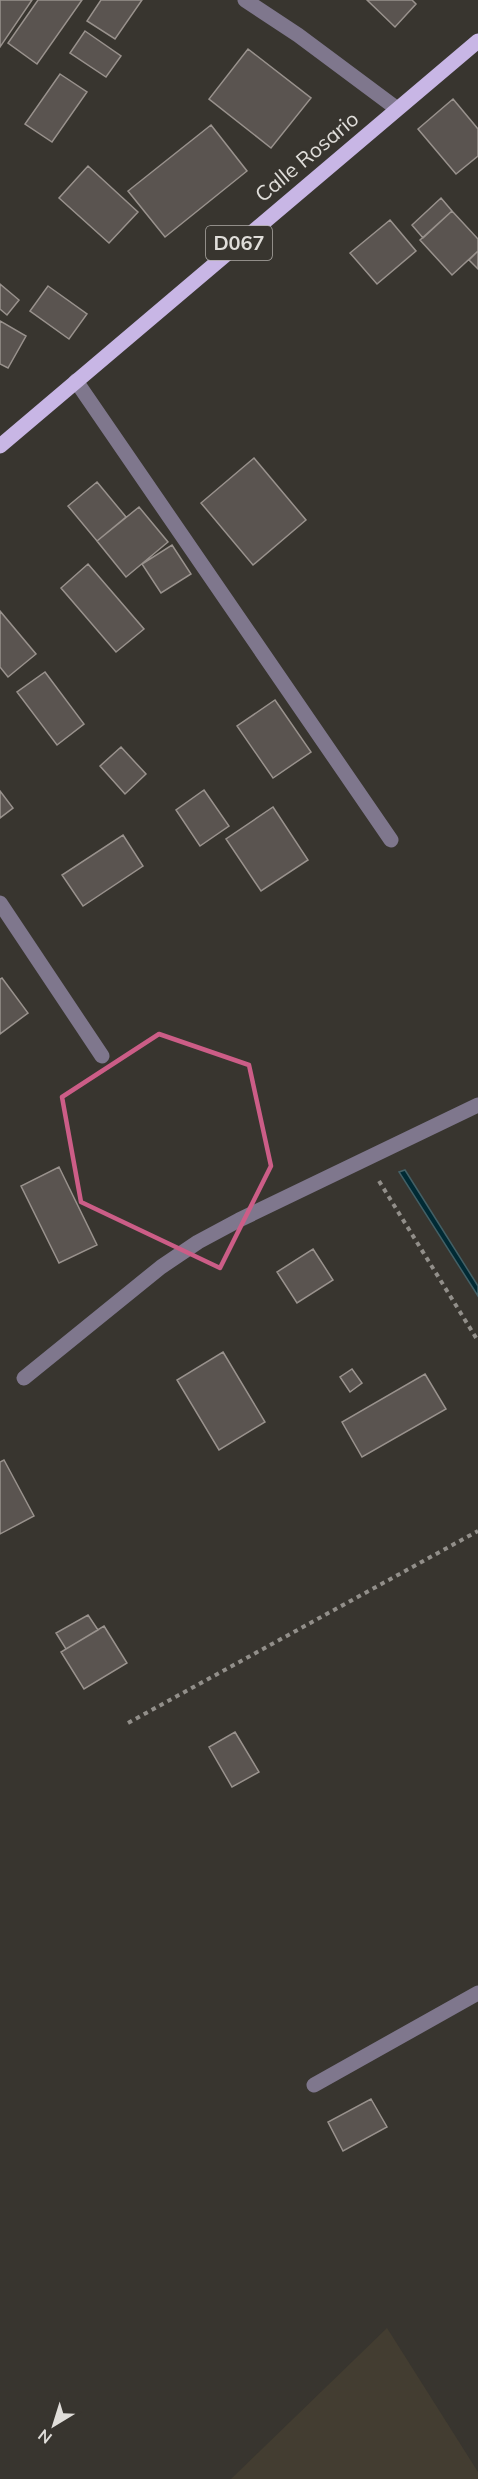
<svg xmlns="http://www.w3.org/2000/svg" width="478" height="2479" viewBox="0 0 478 2479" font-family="Mulish,sans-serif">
  <rect width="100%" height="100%" fill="#38352f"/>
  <path fill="#433d31" d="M387,2328L478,2472V2479H231Z"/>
  <path fill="#002a34" stroke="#436066" stroke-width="1.5" d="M405,1170L478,1286V1296L399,1172Z"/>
  <path fill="#5a5450" stroke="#99928d" stroke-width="1.5" d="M0,0H32L0,47Z
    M38,0H82L37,64L8,43Z
    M101,0H142L115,39L87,21Z
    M367,0H412L416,4L395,27Z
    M85,31L121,56L106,77L70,53Z
    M248,49L311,98L271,148L209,99Z
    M60,74L87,92L52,142L25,124Z
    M453,99L478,129V156L456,174L418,129Z
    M211,125L247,171L165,237L128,191Z
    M88,166L138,212L109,243L59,198Z
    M441,198L452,211L423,238L412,225Z
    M452,211L478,239V251L452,275L420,240Z
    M390,220L416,251L377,284L350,253Z
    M478,251V269L469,260Z
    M0,284L19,300L7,315L0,309Z
    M48,286L87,314L69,339L30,311Z
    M0,321L26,336L8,368L0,364Z
    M254,458L306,520L253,565L201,503Z
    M97,482L126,517L97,541L68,506Z
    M139,507L168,542L126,577L97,541Z
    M172,545L191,574L161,593L142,564Z
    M88,564L144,629L116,652L61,588Z
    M0,611L36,654L8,677L0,667Z
    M45,672L84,724L57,745L17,692Z
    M275,700L311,752L273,778L237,726Z
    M121,747L146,774L125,794L100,766Z
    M204,790L229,826L200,846L176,810Z
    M0,791L13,808L0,818Z
    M273,807L308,860L261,891L226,839Z
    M123,835L143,866L83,906L62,875Z
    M2,978L28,1013L0,1034V979Z
    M59,1167L97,1245L59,1263L21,1186Z
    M313,1249L333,1280L297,1303L277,1272Z
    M223,1352L265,1422L219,1450L177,1380Z
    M352,1369L362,1383L350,1392L340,1377Z
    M425,1374L446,1409L362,1457L342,1422Z
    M4,1460L34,1516L0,1534V1462Z
    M88,1615L98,1630L66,1649L56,1633Z
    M104,1626L127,1663L84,1689L61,1652Z
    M235,1732L259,1772L232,1787L209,1747Z
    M371,2099L387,2127L343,2151L328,2122Z"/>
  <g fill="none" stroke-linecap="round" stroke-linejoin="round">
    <path stroke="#928f8a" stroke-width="4" stroke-dasharray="4.5 4.5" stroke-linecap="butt" d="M379,1181L478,1341
      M128,1723L478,1531"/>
    <path stroke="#7f778d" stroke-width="15" d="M245,0L298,35L396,108
      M76,381L391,840
      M0,903L102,1056
      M24,1378L161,1267L198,1242L239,1220L478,1105
      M314,2085L478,1993"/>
    <path stroke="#c8b6e5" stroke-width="15" d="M0,446L478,41"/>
  </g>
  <path fill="none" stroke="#cc5d87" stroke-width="4.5" stroke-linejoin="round" d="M159,1034L249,1065L271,1166L220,1268L81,1202L62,1097Z"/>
  <g text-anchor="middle" stroke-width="5" stroke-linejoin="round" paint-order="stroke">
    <rect fill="#38352f" stroke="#aeaba7" stroke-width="1.5" x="206" y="226" width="66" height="34" rx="4.5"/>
    <g font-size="20" font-weight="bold" fill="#e0deda">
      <text x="239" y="250">D067</text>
    </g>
    <g font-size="21" fill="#e0deda" stroke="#38352f">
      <text transform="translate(307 157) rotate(-40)" y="7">Calle Rosario</text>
    </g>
  </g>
  <g transform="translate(54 2425) rotate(218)" stroke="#38352f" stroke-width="4.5" paint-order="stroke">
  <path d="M0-4.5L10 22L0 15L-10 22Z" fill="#e0deda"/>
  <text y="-9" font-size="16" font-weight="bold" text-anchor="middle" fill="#e0deda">N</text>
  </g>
</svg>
